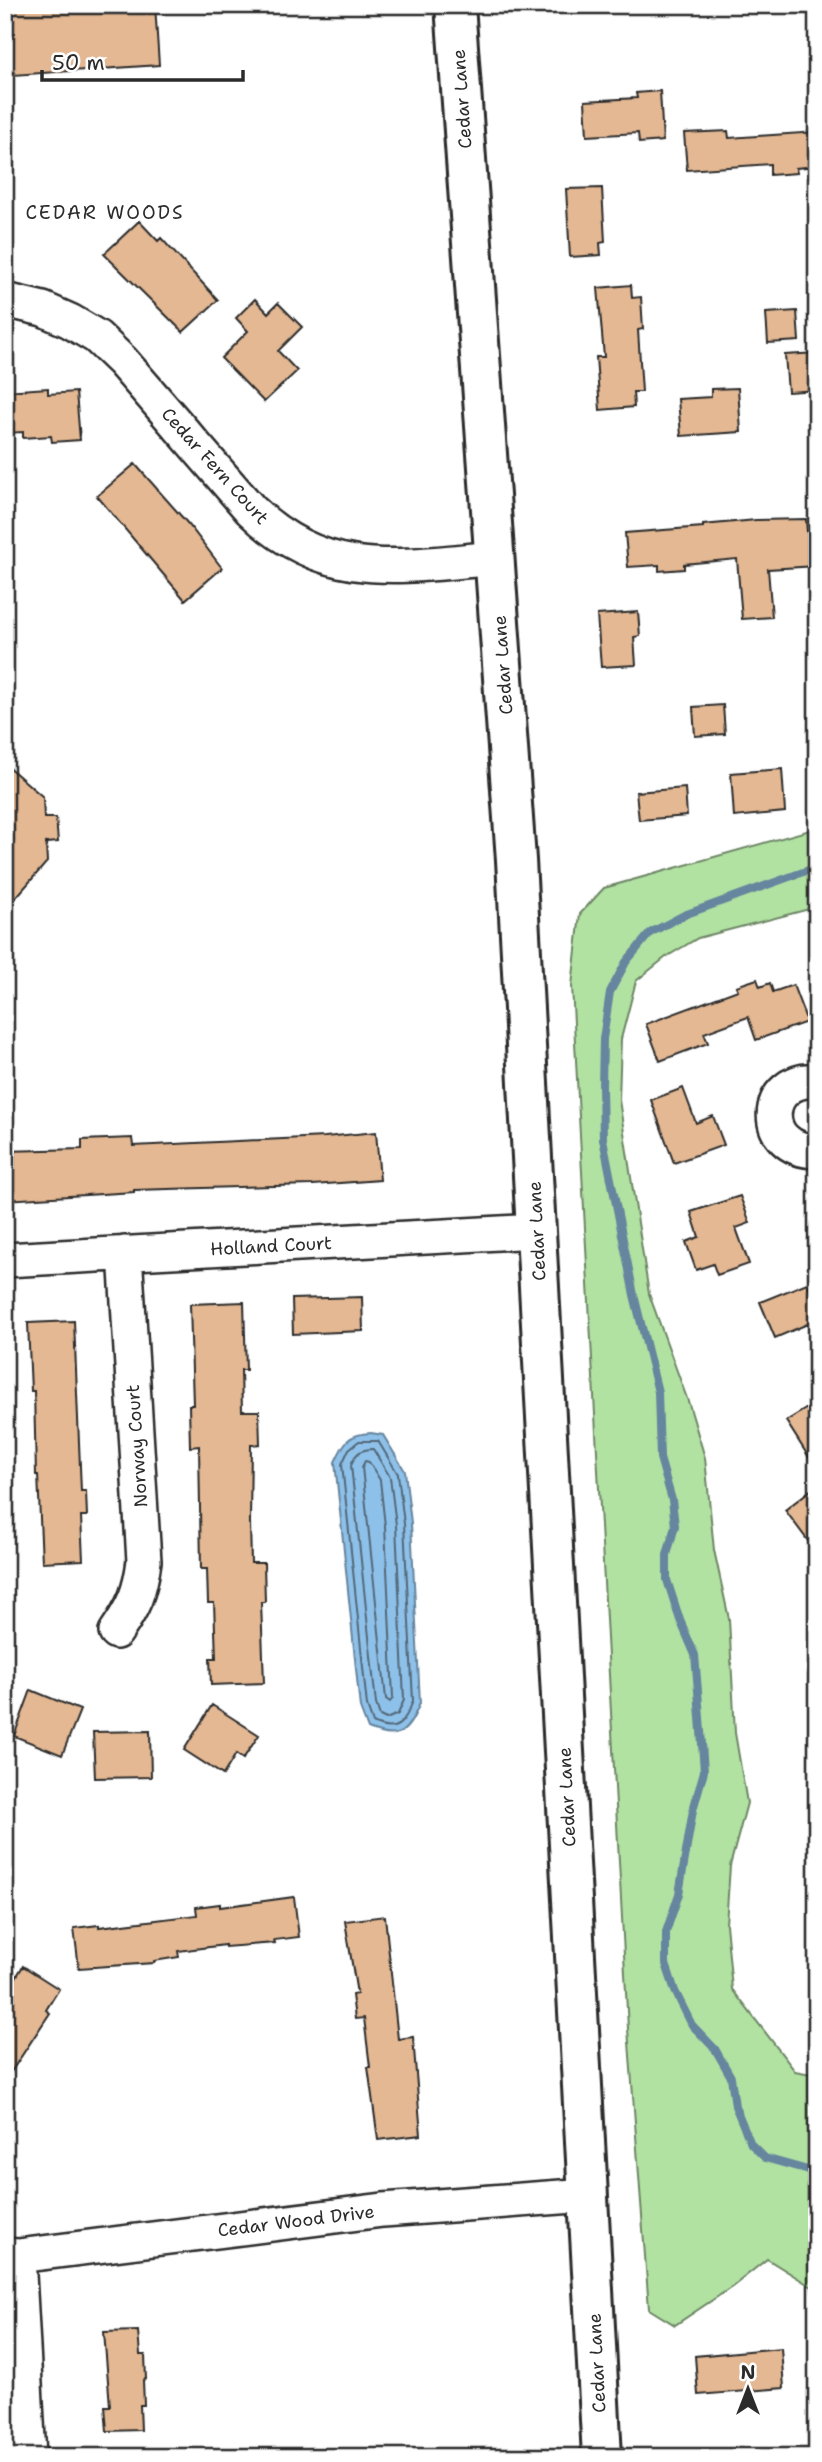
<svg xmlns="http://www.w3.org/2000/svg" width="822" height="2462" viewBox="0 0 822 2462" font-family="'Shantell Sans',sans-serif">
  <rect width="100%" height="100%" fill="#fff"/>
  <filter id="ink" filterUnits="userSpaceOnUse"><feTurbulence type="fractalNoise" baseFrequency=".0143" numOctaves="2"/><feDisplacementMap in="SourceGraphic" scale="14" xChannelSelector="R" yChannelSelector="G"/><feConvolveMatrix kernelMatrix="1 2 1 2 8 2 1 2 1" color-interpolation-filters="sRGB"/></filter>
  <g filter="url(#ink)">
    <path fill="#b1e2a2" stroke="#6e8666" stroke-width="2" d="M817,828V907L698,938L666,957L636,981L621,1039L619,1100L649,1294L689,1404L705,1458L714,1550L729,1619L735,1733L747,1803L730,1866L726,1924L732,1989L795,2071L817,2075V2329L812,2287L767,2259L732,2287L675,2325L649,2309L628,2029L572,986L580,914L604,888Z"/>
    <path fill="#8ec1ea" stroke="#66859e" stroke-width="2" d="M371,1433L383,1435L405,1471L411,1523L420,1703C408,1732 400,1742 368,1729L360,1708L335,1462C344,1442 348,1434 371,1433Z"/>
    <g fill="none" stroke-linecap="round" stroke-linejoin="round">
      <path stroke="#536777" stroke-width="2" d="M359,1441H378L398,1474L404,1524L413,1701C405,1722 397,1735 373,1723L367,1706L342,1464L349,1449Z
        M373,1449L390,1477L396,1525L404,1700L398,1714L386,1719L380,1716L376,1704L351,1465C355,1454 360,1449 373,1449Z
        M365,1461L369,1462L380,1480L385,1526L393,1698L390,1702L386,1699L362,1467Z"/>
      <path stroke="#66859e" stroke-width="8" d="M817,867L684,915L650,933L626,962L610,992L603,1039L602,1087L603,1139L634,1295L658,1392L660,1458L672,1500L675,1526L667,1555V1580L680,1620L695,1655L698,1691L704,1771L693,1810L679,1894L666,1932V1964L675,1991L692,2025L715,2049L731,2077L735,2106L751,2144L765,2158L808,2170L817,2179"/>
    </g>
    <path fill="#e3b893" stroke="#2b2b2b" stroke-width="2" d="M8,5H155L159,65L13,75Z
      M660,91L663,141L639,143L638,133L587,136L585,101L637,98L636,93Z
      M728,131L729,138L817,132V166L796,168L797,173L770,175V164L687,170L684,133Z
      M602,188L605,242L600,243L601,255L570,257L566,189Z
      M139,221L158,241L161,238L218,300L183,332L104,254Z
      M631,285L632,298L641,297L643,329L638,330L642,392H633L634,407L600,410L596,357H604L598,288Z
      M255,299L268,313L278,303L302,327L278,351L297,371L264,402L221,358L248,331L236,318Z
      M797,311L799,341L768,343L766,313Z
      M817,353V390L788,392L785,355Z
      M48,388V394L76,392L80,440L52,442L51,436L23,438V432L5,433V391Z
      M738,388L741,432L681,436L678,399L711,397V389Z
      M135,464L189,525L222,568L185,600L97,496Z
      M806,519L807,532L817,531V566L768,569L772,617L742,619L737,559L684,564V569L659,571V565L628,567L625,533L703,527V525L756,520Z
      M638,612L640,636L634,637L636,665L601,667L597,615Z
      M723,705L725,734L695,736L693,707Z
      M5,764L43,797L44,818H56L58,842L46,843L47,862L5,910Z
      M782,769L785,812L734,817L731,773Z
      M685,788L687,816L639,820L636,792Z
      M757,979L760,987L770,983L773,992L793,985L807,1022L756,1040L748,1017L704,1033L708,1043L660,1061L646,1024L738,990L736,986Z
      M683,1088L696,1123L713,1116L724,1145L674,1163L651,1100Z
      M376,1132L380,1180L313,1185L134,1190V1192L5,1200V1151L82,1149V1140L132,1138L133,1146L325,1137Z
      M740,1196L750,1223L736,1228L749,1264L717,1275L713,1264L696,1270L686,1242L699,1237L691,1212Z
      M807,1283L817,1305V1320L775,1338L760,1302Z
      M362,1297L363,1331L293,1334L292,1299Z
      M244,1302L246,1370H241L242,1411H259L260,1444L251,1445L250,1522L251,1563H264L265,1602H261L264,1683L211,1685L210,1658H216L214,1603H208L207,1569H201L199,1446L190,1447L189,1405H193L190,1304Z
      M74,1321L81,1491H86L87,1516H81L83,1560L42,1562L38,1475H36L34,1391H31L28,1323Z
      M817,1402V1470L786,1421Z
      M817,1485V1553L785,1510Z
      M31,1690L80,1710L62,1755L14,1736Z
      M212,1705L259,1735L243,1759L236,1754L223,1775L184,1750Z
      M150,1731L151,1777L95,1778L93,1732Z
      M294,1897L299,1937L274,1940L275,1943L225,1947V1945L178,1951L179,1957L154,1961V1963L79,1968L74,1928L99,1925V1927L197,1915L196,1907L220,1904V1907Z
      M385,1916L398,2039L413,2037L421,2135L378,2140L368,2067H370L364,2018L355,2019L352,1995L357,1994L345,1921Z
      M23,1966L59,1989L46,2010L50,2013L5,2081V1995Z
      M138,2331L140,2355H145L146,2379L143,2380L144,2405H140L141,2430L107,2431L105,2406H110L104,2332Z
      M781,2348L784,2388L698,2395L695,2356Z"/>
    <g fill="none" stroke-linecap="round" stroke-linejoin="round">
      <defs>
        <path id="minor" d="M5,300L43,309L70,321L97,337L122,361L251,510C326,583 401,566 496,558
          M817,1081C762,1076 758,1151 817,1151
          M5,1260L537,1231
          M116,1632C134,1606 140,1592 144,1561L125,1253
          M5,2255L18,2256L383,2210L588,2195
          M18,2256L29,2457"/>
        <path id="major" d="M455,5L516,860L602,2457"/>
      </defs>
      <use href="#minor" stroke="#2b2b2b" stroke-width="38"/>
      <use href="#major" stroke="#2b2b2b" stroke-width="44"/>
      <use href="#minor" stroke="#fff" stroke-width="33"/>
      <use href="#major" stroke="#fff" stroke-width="38"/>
    </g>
  </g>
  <g text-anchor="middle" stroke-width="7" stroke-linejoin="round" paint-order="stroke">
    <g font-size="18" fill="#2b2b2b" stroke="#fff">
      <text transform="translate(462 99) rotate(-94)" y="6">Cedar Lane</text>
      <text transform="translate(215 466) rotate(48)" y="6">Cedar Fern Court</text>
      <text transform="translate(503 665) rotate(-94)" y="6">Cedar Lane</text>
      <text transform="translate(537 1231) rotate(-93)" y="6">Cedar Lane</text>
      <text transform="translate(271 1246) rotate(-3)" y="6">Holland Court</text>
      <text transform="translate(137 1446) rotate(-94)" y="6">Norway Court</text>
      <text transform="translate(567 1797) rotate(-93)" y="6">Cedar Lane</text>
      <text transform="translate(296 2221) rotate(-7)" y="6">Cedar Wood Drive</text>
      <text transform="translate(597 2363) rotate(-93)" y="6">Cedar Lane</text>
    </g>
    <g font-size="19" letter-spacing="2" fill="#2b2b2b" stroke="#fff">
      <text x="105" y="219">CEDAR WOODS</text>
    </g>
  </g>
  <rect width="822" height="2462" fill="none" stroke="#fff" stroke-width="28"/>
  <rect x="14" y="14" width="794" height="2434" fill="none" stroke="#2b2b2b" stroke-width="2.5" filter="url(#ink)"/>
  <g transform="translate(748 2389)" stroke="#ffffff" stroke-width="5" paint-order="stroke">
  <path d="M0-5L12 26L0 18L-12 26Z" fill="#2b2b2b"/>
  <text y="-10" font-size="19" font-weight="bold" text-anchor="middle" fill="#2b2b2b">N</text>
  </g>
  <path d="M42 70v10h201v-10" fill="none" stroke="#2b2b2b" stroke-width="3.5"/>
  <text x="52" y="70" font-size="21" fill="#2b2b2b" stroke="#ffffff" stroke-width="5" paint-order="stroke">50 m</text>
</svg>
